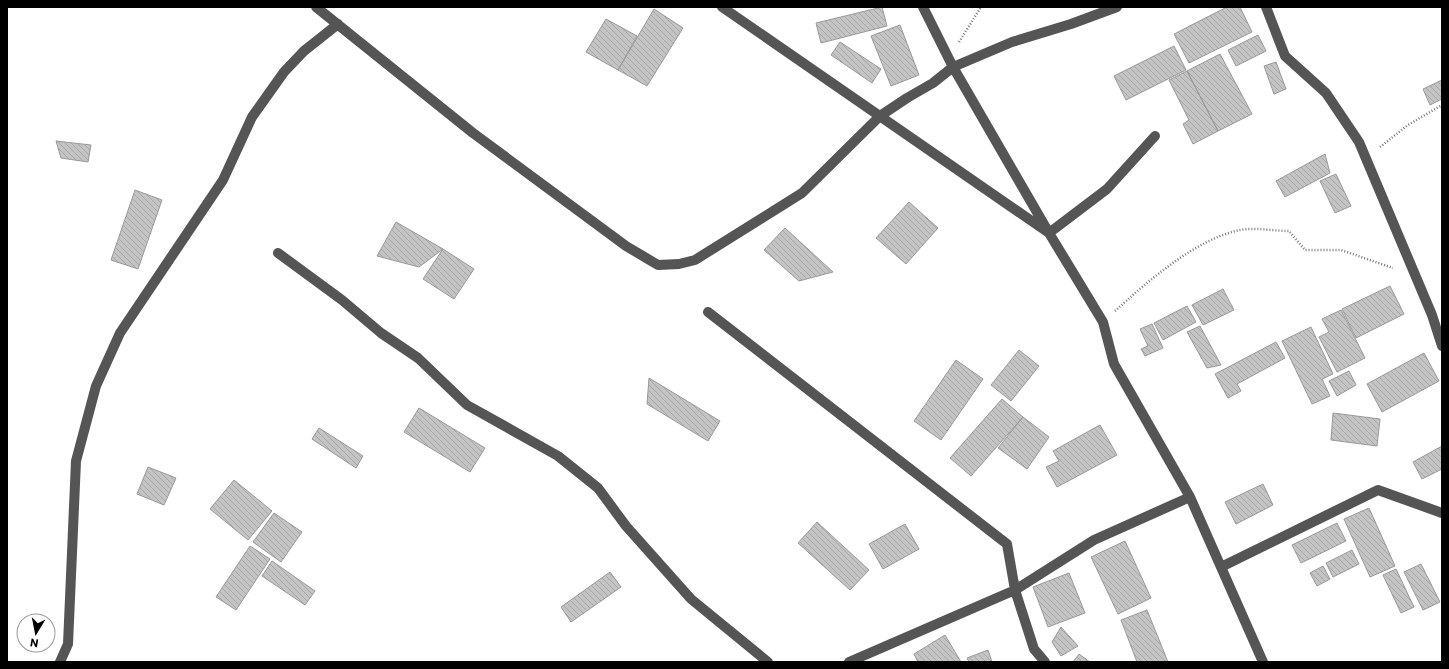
<svg xmlns="http://www.w3.org/2000/svg" width="1449" height="669" viewBox="0 0 1449 669" font-family="Commissioner,sans-serif">
  <defs>
    <pattern id="building-back-hatch" width="6" height="6" patternUnits="userSpaceOnUse"><rect width="6" height="6" fill="#c4c4c4"/><path d="M-1 5l2 2M0 0l6 6M5-1l2 2" fill="none" stroke="#a7a7a7"/></pattern>
  </defs>
  <rect width="100%" height="100%" fill="#fff"/>
  <path fill="url(#building-back-hatch)" stroke="#999" d="M882,7L887,26L821,43L816,23Z
    M1227,7H1240L1252,32L1189,63L1174,34Z
    M654,9L683,28L647,86L618,70Z
    M606,19L637,36L618,70L586,52Z
    M900,25L919,75L891,86L871,36Z
    M1258,35L1266,51L1236,66L1228,50Z
    M840,42L881,69L872,83L831,55Z
    M1174,46L1186,70L1126,100L1114,76Z
    M1220,54L1252,114L1218,131L1187,71Z
    M1276,62L1286,89L1274,94L1264,66Z
    M1187,71L1218,131L1193,144L1183,124L1189,120L1169,80Z
    M1442,80V99L1430,105L1423,89Z
    M56,141L91,145L88,162L61,158Z
    M1325,154L1330,173L1285,197L1276,181Z
    M1336,174L1351,206L1335,213L1320,181Z
    M135,190L162,200L138,269L111,260Z
    M909,202L938,228L906,264L876,238Z
    M396,222L443,249L419,267L377,256Z
    M785,228L833,272L799,281L764,250Z
    M443,249L474,269L454,299L423,279Z
    M1390,286L1404,314L1356,338L1342,309Z
    M1223,289L1234,310L1203,325L1192,305Z
    M1187,306L1196,322L1163,340L1154,323Z
    M1341,310L1365,358L1337,372L1319,337L1329,332L1322,319Z
    M1152,324L1163,348L1145,356L1141,349L1148,346L1140,329Z
    M1200,326L1221,365L1207,368L1187,332Z
    M1311,327L1333,374L1322,379L1330,396L1312,404L1282,341Z
    M1276,342L1285,358L1237,384L1241,391L1228,398L1215,374Z
    M1019,350L1039,366L1011,401L991,385Z
    M1424,353L1439,381L1382,412L1367,384Z
    M956,360L983,379L941,440L914,421Z
    M1349,371L1356,385L1337,396L1329,381Z
    M649,378L720,421L708,441L647,404Z
    M1002,399L1023,417L971,476L950,458Z
    M419,408L485,448L470,472L404,432Z
    M1333,413L1380,419L1377,446L1331,440Z
    M1023,417L1049,437L1027,469L998,448Z
    M1100,425L1117,455L1057,487L1046,467L1059,461L1053,451Z
    M319,428L363,456L356,468L312,439Z
    M1442,446V469L1422,479L1413,462Z
    M148,467L176,478L164,505L137,494Z
    M234,480L272,511L248,540L210,509Z
    M1263,484L1273,505L1236,524L1225,502Z
    M1369,508L1395,566L1370,577L1344,519Z
    M274,513L302,532L281,562L253,542Z
    M817,522L869,570L850,590L798,543Z
    M1337,523L1346,541L1301,563L1292,545Z
    M905,524L919,549L883,569L869,544Z
    M1125,541L1151,598L1118,614L1091,557Z
    M250,546L270,559L236,610L216,597Z
    M1352,550L1359,564L1333,577L1326,563Z
    M272,561L315,591L305,605L262,576Z
    M1421,564L1440,602L1423,610L1404,572Z
    M1323,566L1330,579L1317,586L1310,573Z
    M1396,569L1414,607L1401,613L1383,575Z
    M610,572L621,587L571,622L561,607Z
    M1069,573L1085,613L1048,627L1033,587Z
    M1147,610L1168,662H1137L1121,620Z
    M1061,627L1078,646L1061,656L1052,642Z
    M945,635L961,662H918L914,654Z
    M988,650L992,662H969L967,658Z
    M1079,654L1090,662H1073Z"/>
  <g fill="none" stroke-linecap="round" stroke-linejoin="round">
    <path stroke="#777" stroke-width="2.5" stroke-dasharray="1 2" stroke-linecap="butt" d="M959,42L981,7
      M1380,147L1408,125L1442,105
      M1115,311C1148,281 1196,239 1240,230C1255,227 1273,231 1289,231L1305,250H1341L1393,268"/>
    <path stroke="#555" stroke-width="10" d="M316,7L473,133L626,246L658,265L679,264L695,260L802,193L880,116L907,98L933,83L953,67L1012,42L1071,24L1117,7
      M722,7L1049,233L1103,322L1114,364L1190,497L1263,662
      M923,7L953,67L1049,233L1107,189L1155,136
      M1266,7L1285,56L1326,93L1359,142L1432,315L1442,346
      M278,253L342,300L381,333L418,358L467,405L558,456L598,488L626,526L691,599L768,662
      M708,312L1007,544L1015,590L849,662
      M1221,567L1378,490L1442,513
      M60,662L68,644L76,461L96,386L120,333L223,180L252,117L284,72L304,51L338,24
      M1045,662L1034,649L1015,590L1094,540L1190,497"/>
  </g>
  <rect width="1449" height="669" fill="none" stroke="#000000" stroke-width="16"/>
  <g transform="translate(36 633) rotate(190)"><circle r="19" fill="#ffffff" stroke="#999999"/>
  <path d="M0-3L7 15L0 10L-7 15Z" fill="#000000"/>
  <text y="-6" font-size="11" font-weight="bold" text-anchor="middle" fill="#000000">N</text>
  </g>
</svg>
